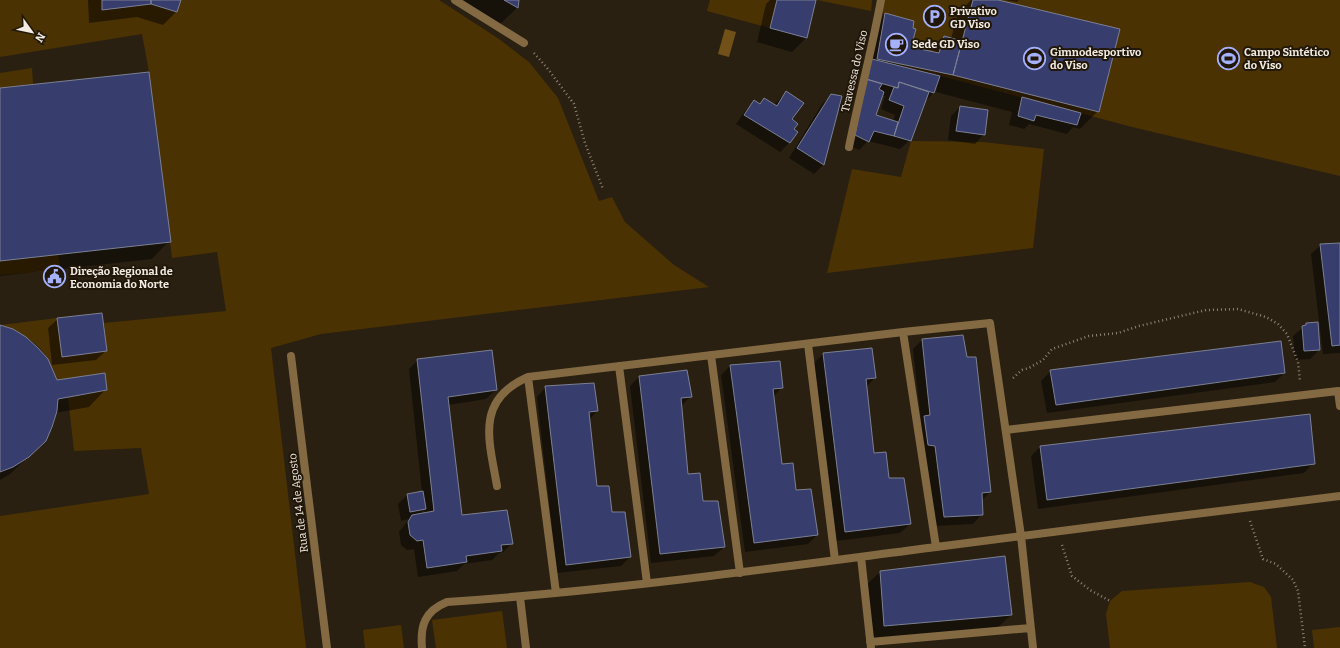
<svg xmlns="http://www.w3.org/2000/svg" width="1340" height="648" viewBox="0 0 1340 648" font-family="Bitter,serif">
  <rect width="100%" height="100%" fill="#2a2012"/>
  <path fill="#4b3202" d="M0,0H439L499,39L529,62L558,98L599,201L612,197L625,222L674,265L709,287L321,334L271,348L306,648H0V516L149,494L141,448L74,451L68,397L107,390L105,373L57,380C54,373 52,365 48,359C38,342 19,331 1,325L57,318L62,357L106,351L104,323L226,311L217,252L172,258L149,72L142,34L0,57Z
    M710,0H777L770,28L707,11Z
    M817,0H872L871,11Z
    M881,0H1340V176L1132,127L877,59L885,14L879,10Z
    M32,68L33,84L0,88V73Z
    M911,141L983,142L1044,149L1033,248L827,273L852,169L901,177Z
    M58,254L61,270L0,275V261Z
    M1250,582L1264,587L1271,597L1277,648H1110L1106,614L1110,601L1122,591Z
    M502,611L507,648H436L432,620Z
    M401,625L404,648H365L363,630Z
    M1340,627V648H1314L1312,630Z"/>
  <path fill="#725119" d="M725,29L736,32L729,57L718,54Z"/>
  <path fill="#0007" fill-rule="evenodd" d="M88,0H180L177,11L163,25L137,17L89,23Z
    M459,0H518L517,8L499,25Z
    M770,0H815L806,38L792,52L757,42L766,4Z
    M971,0H994L1098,111L1080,129L1073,127L1067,134L1029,124L1024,129L1009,125L1012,112L936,92L937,88L935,87L933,93L924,102L910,140L900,149L868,141L859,150L846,144L871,28L885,14L912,28L910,48L931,52L945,37L951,39L958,13ZM882,95L885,96L881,109L895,115L893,121L875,116Z
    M1004,0H1019L1017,2Z
    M0,89L169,241L152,259L0,276Z
    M786,92L793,129L790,142L780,152L736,124L745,111L754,102L759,105L764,99L774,105Z
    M832,95L840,97L823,165L814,174L789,158L822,104Z
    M960,107L984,134L975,144L948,140L951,116Z
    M1340,244V353L1323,354L1311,254L1321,245Z
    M58,319L106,351L96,360L52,365L48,328Z
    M1307,324L1319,350L1310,359L1295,360L1293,336Z
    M0,326L56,381L106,389L89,407L55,413L45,441L10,474L0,480Z
    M922,340L966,358H975L990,492L981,501L982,514L973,524L935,526L915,426L921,421L913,349Z
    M872,349L875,378L866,387L873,454L888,479L910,524L900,533L836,541L814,363L823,354Z
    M418,360L496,390L486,399L448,405L461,516L512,543L503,552L499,553L492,560L464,564L457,571L418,577L414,549L407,550L401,545L399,532L409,519L401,521L398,504L407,495L422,492L409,369ZM424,510L425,514H420Z
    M779,362L782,387L773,397L781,465L795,491L817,535L808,544L745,552L721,375L730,366Z
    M687,371L691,396L681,406L687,475L724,547L714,556L651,563L630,386L639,377Z
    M1051,371L1284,373L1275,382L1047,413L1041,381Z
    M593,384L597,411L589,420L596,487L612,513L630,557L621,566L557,573L537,397L546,387Z
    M1309,415L1313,463L1304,473L1038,509L1031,456L1040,447Z
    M1004,557L1011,615L993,632L867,643L862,589L880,572Z"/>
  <path fill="#373d6d" stroke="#7c8093" d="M102,0H151V4L102,10Z
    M151,0H181L177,12L151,4Z
    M504,0H519L518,8Z
    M777,0H816L807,38L770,28Z
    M973,0H998L1120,29L1099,112L953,75Z
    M885,13L914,21L913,28L916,29L911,47L939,53L944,36L962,41L953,75L877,59Z
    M872,59L940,76L934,93L899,82L898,88L866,79Z
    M149,72L171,242L0,261V88Z
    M866,79L882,84L879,89L884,92L876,115L898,122L894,136L874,131L869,142L855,135Z
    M899,82L929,92L911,141L894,136L904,106L889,100L894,87L898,88Z
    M786,91L804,103L792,119L798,124L794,129L798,132L790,143L744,115L754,100L760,104L764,98L777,106Z
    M831,94L842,96L824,165L797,148Z
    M1022,97L1081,113L1077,125L1036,115L1034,121L1018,116Z
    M960,106L988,110L985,135L956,131Z
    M1340,243V345L1332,346L1320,244Z
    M102,313L107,351L62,357L57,318Z
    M1318,322L1320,350L1304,351L1302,326L1306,325V323Z
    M0,325L13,329L26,337L38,348L48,359L57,380L105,373L107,390L58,399L57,411L52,427L46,441L29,457L13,467L0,472Z
    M963,335L967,357H976L991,492L982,493L983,515L944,517L935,446L928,445L924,416L930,415L922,339Z
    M1281,341L1285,373L1056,405L1050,370Z
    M872,348L876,378L866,379L874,453L886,452L889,478H904L911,524L845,532L823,353Z
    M492,350L497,390L448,397L462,515L507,510L513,544L501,545L502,551L466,556L467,562L427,568L423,540L417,541L410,535L408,522L412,515L434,511L417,359Z
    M780,361L783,388L773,389L782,464L793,463L796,490L811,489L818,535L754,543L730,365Z
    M687,370L692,397L681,398L688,474L700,473L703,501H718L725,547L660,554L639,376Z
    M594,383L598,411L589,412L597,486H609L612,512H625L631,557L566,565L545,386Z
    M1310,414L1315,464L1047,500L1040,446Z
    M423,491L426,509L410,512L407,494Z
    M1005,556L1012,615L884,626L880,571Z"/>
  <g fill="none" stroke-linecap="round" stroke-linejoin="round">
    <path stroke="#8c8478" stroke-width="2.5" stroke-dasharray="1 3" stroke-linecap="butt" d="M534,53L548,69L574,104L585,143L603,189
      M1013,378L1022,370L1029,368L1043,360L1052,349L1089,336L1118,333L1139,326L1206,310L1238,309L1266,317L1278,324L1287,334L1298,362L1300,381
      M1250,521L1263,559L1276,564L1293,580L1298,591L1305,648
      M1062,545L1072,576L1090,590L1110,601"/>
    <path stroke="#846a43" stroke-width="8" d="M903,332L936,547
      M808,344L835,560
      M711,355L740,573
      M619,366L647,583
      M528,377L556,593
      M1006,430L1338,391L1340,406
      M497,486C489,440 475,400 528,377L903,332L990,323L1021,536L1033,648
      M861,557L871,648
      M520,597L526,648
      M870,642L1030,628
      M422,648C420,625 425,611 447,602C611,591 774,568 936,547C1071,529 1205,513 1340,496"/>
    <path stroke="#846a43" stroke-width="8" d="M455,0L524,43
      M849,147C859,98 872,49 881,0
      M291,356L327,648"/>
  </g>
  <defs>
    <symbol id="parking-ring" viewBox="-11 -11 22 22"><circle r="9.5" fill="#201709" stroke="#a6b1fc" stroke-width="1.5"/><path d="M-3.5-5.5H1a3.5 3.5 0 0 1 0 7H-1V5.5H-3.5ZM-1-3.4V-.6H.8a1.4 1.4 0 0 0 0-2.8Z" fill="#a6b1fc"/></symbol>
    <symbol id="cafe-ring" viewBox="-11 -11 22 22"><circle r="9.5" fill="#201709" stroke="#a6b1fc" stroke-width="1.5"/><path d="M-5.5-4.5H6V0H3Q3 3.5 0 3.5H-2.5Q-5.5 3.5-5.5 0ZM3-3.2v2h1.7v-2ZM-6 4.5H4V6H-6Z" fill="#a6b1fc"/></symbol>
    <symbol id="stadium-ring" viewBox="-11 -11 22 22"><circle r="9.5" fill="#201709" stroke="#a6b1fc" stroke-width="1.5"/><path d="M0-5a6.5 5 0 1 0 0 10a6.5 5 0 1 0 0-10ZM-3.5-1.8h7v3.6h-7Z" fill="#a6b1fc"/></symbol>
    <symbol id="civic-ring" viewBox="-11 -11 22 22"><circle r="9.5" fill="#201709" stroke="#a6b1fc" stroke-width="1.5"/><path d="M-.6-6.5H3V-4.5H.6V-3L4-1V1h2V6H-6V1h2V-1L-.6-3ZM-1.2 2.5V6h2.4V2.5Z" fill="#a6b1fc"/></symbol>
  </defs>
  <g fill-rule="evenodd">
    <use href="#parking-ring" x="922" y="4" width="25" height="25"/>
    <use href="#cafe-ring" x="884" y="32" width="25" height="25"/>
    <use href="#stadium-ring" x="1022" y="46" width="25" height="25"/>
    <use href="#stadium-ring" x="1216" y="46" width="25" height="25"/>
    <use href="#civic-ring" x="42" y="264" width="25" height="25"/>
  </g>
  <g text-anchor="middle" stroke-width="4" stroke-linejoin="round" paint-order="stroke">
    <g font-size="11" font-weight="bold" fill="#f2ebe2" stroke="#201709" text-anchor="start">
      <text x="950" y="15">Privativo<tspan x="950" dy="13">GD Viso</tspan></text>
      <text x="912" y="48">Sede GD Viso</text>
      <text x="1050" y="56">Gimnodesportivo<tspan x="1050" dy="13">do Viso</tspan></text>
      <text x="1244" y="56">Campo Sintético<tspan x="1244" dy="13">do Viso</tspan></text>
      <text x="70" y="275">Direção Regional de<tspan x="70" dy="13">Economia do Norte</tspan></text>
    </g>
    <g font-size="11" fill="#f2ebe2" stroke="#201709">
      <text transform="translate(854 71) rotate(-77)" y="4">Travessa do Viso</text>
      <text transform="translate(298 503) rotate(-97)" y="4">Rua de 14 de Agosto</text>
    </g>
  </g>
  <g transform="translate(32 32) rotate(123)" stroke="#201709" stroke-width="3" paint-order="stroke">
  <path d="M0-3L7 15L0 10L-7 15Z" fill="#f2ebe2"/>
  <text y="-6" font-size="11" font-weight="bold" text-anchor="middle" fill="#f2ebe2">N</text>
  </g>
</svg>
